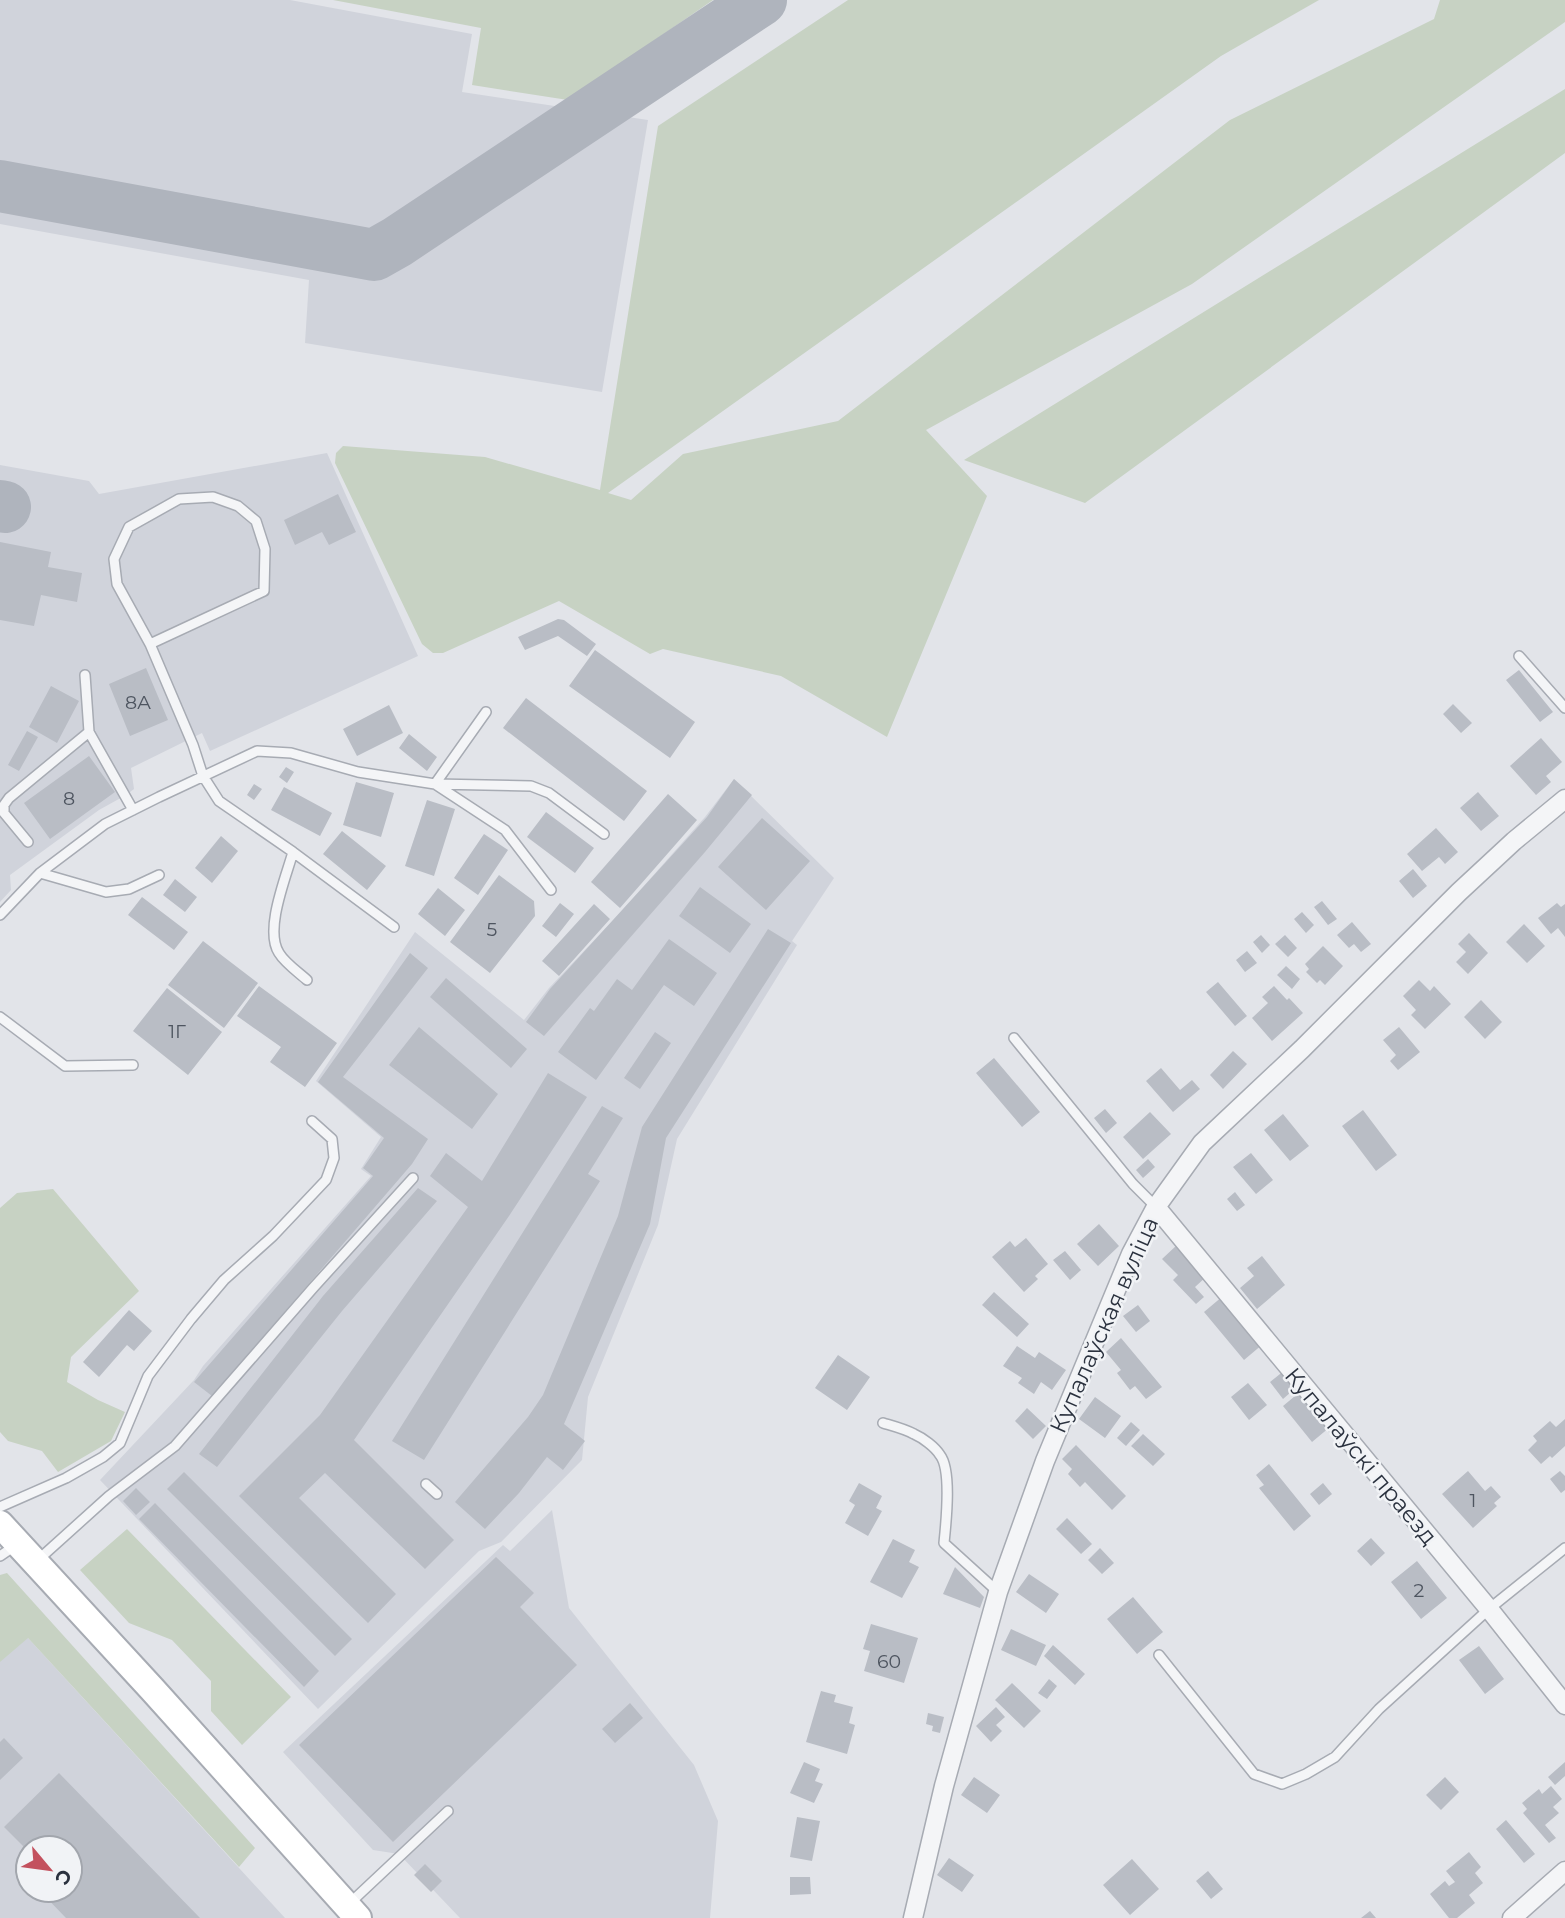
<svg xmlns="http://www.w3.org/2000/svg" width="1565" height="1918" viewBox="0 0 1565 1918" font-family="Montserrat,sans-serif">
  <rect width="100%" height="100%" fill="#e2e4e9"/>
  <path fill="#d0d3db" fill-rule="evenodd" d="M0,0H290L472,34L462,92L648,120L602,392L305,343L309,280L0,224Z
    M327,453L418,656L210,751L202,733L131,768L134,789L126,795L99,810L10,875L11,890L0,902V465L89,481L99,494Z
    M734,779L834,878L792,941L797,945L677,1139L658,1225L588,1397L582,1460L501,1542L479,1551L318,1709L100,1480L194,1380L203,1366L371,1176L361,1169L381,1137L316,1081L415,932L524,1020L549,988L618,915L705,817Z
    M552,1510L569,1608L694,1765L718,1821L710,1918H460L399,1854L373,1850L283,1752L503,1545L510,1551Z
    M0,1580L28,1638L285,1918H0ZM28,1848H70V1890H28Z"/>
  <path fill="#c7d2c3" d="M333,0H713L568,100L472,85L481,28Z
    M848,0H1319L1221,56L608,493L631,500L683,454L838,421L1230,120L1434,19L1440,0H1565V22L1192,284L926,430L987,496L887,737L781,676L663,649L650,654L559,601L443,653H433L422,644L335,463L336,453L343,446L485,457L600,490L658,126Z
    M1565,89V153L1085,503L964,460Z
    M53,1189L139,1291L71,1357L67,1382L98,1400L125,1412L111,1441L58,1472L42,1451L8,1441L0,1432V1208L17,1193Z
    M127,1529L291,1697L242,1745L211,1711V1681L172,1640L129,1623L80,1570Z
    M7,1573L255,1848L239,1867L28,1638L0,1662V1575Z"/>
  <g fill="none" stroke-linecap="round" stroke-linejoin="round">
    <path stroke="#afb4bd" stroke-width="52" d="M0,186L374,255L397,242L761,0
      M0,506L5,507"/>
  </g>
  <path fill="#b9bdc5" d="M338,494L356,532L329,545L322,532L295,545L284,520Z
    M0,542L51,552L48,567L82,573L77,602L41,595L34,626L0,620Z
    M558,619L564,620L596,644L587,656L558,636L525,650L518,637Z
    M595,650L695,722L670,758L569,686Z
    M146,668L168,720L130,736L109,684Z
    M1519,670L1553,712L1540,722L1506,680Z
    M51,686L79,701L57,743L29,727Z
    M526,698L647,791L624,821L503,728Z
    M1453,704L1472,723L1461,733L1443,714Z
    M389,705L403,733L357,756L343,729Z
    M27,731L38,737L19,771L8,765Z
    M409,734L437,757L427,771L399,748Z
    M1541,738L1562,762L1546,776L1551,782L1536,795L1510,766Z
    M89,756L115,792L50,839L24,803Z
    M286,767L294,772L287,783L279,777Z
    M734,779L752,795L705,852L544,1036L526,1022L550,989L707,817Z
    M356,782L394,793L381,837L343,825Z
    M254,784L262,789L254,800L247,795Z
    M284,787L332,813L320,836L271,810Z
    M1478,792L1499,816L1481,831L1460,808Z
    M668,794L697,820L620,908L591,882Z
    M427,800L455,809L434,876L405,866Z
    M546,812L594,848L575,873L527,837Z
    M762,818L810,861L766,910L718,867Z
    M1436,828L1458,852L1445,864L1439,857L1422,871L1407,854Z
    M342,831L386,866L367,890L323,854Z
    M484,834L508,850L478,895L454,878Z
    M221,836L238,851L212,883L195,868Z
    M1413,869L1427,886L1413,898L1399,881Z
    M499,875L534,901L535,916L490,973L450,942Z
    M175,879L197,897L185,912L163,895Z
    M700,887L751,924L730,953L679,916Z
    M438,888L465,910L445,936L418,914Z
    M142,897L188,932L174,950L128,915Z
    M1322,901L1337,919L1328,925L1314,907Z
    M560,903L574,914L556,937L542,926Z
    M1557,903L1561,907L1565,904V937L1558,928L1551,934L1538,918Z
    M594,904L610,919L559,976L542,961Z
    M1302,912L1314,925L1306,933L1294,919Z
    M1352,922L1371,944L1361,952L1354,944L1349,948L1337,935Z
    M1524,924L1545,946L1527,963L1506,942Z
    M768,929L791,943L666,1138L650,1224L564,1424L585,1441L563,1470L547,1457L519,1493L485,1529L455,1502L528,1417L543,1395L618,1216L642,1127Z
    M1469,933L1488,953L1468,974L1456,962L1466,952L1458,944Z
    M1261,935L1270,945L1262,953L1253,942Z
    M1285,935L1297,948L1288,957L1275,944Z
    M669,939L717,973L694,1006L664,985L596,1080L558,1052L590,1008L594,1011L617,979L632,990Z
    M203,941L258,983L224,1028L168,985Z
    M1323,946L1343,966L1325,985L1320,980L1317,983L1306,972L1309,969L1305,964Z
    M1247,951L1257,963L1245,972L1236,960Z
    M410,953L428,968L343,1077L428,1139L412,1164L212,1396L194,1382L373,1176L363,1168L384,1138L318,1082Z
    M1286,966L1300,979L1292,989L1277,975Z
    M446,978L527,1049L511,1068L430,997Z
    M1419,980L1430,991L1434,986L1451,1004L1425,1029L1411,1015L1416,1010L1403,996Z
    M1218,982L1247,1016L1235,1026L1206,992Z
    M259,986L337,1043L305,1087L270,1062L281,1047L237,1016Z
    M1274,986L1287,1000L1289,998L1303,1013L1272,1041L1252,1018L1268,1003L1262,997Z
    M167,988L222,1032L188,1075L133,1031Z
    M1481,1000L1502,1022L1485,1039L1464,1017Z
    M419,1027L498,1094L472,1129L389,1065Z
    M1399,1027L1420,1052L1398,1070L1390,1061L1396,1055L1383,1040Z
    M655,1032L671,1043L640,1089L624,1078Z
    M1233,1051L1247,1064L1223,1089L1210,1075Z
    M994,1058L1040,1112L1022,1127L976,1073Z
    M1161,1068L1180,1090L1192,1080L1200,1089L1173,1112L1146,1081Z
    M548,1073L587,1097L509,1216L354,1440L454,1540L425,1569L325,1473L299,1498L396,1594L368,1623L239,1496L320,1415L468,1207L430,1176L446,1153L482,1181Z
    M602,1106L623,1118L588,1174L600,1181L424,1460L392,1441Z
    M1105,1109L1117,1123L1106,1133L1094,1118Z
    M1363,1110L1397,1155L1376,1171L1342,1126Z
    M1150,1112L1171,1134L1143,1159L1123,1137Z
    M1283,1114L1309,1146L1290,1161L1264,1130Z
    M1251,1153L1273,1180L1256,1194L1233,1167Z
    M1148,1159L1155,1167L1143,1178L1136,1170Z
    M418,1188L437,1201L342,1311L217,1467L199,1454L323,1296Z
    M1235,1192L1245,1205L1237,1211L1227,1199Z
    M1099,1224L1119,1246L1098,1266L1077,1244Z
    M1026,1238L1048,1264L1035,1276L1038,1279L1024,1292L992,1257L1010,1241L1015,1247Z
    M1177,1245L1207,1276L1195,1287L1204,1297L1196,1304L1173,1280L1178,1275L1162,1259Z
    M1065,1251L1081,1270L1070,1280L1053,1260Z
    M1262,1256L1285,1285L1257,1309L1240,1288L1254,1276L1247,1268Z
    M994,1292L1029,1324L1017,1337L982,1305Z
    M1223,1296L1263,1344L1244,1360L1204,1312Z
    M1138,1305L1150,1321L1136,1332L1123,1316Z
    M129,1310L152,1331L134,1351L127,1345L99,1377L83,1362Z
    M1121,1338L1162,1387L1146,1399L1135,1386L1130,1390L1117,1373L1121,1370L1106,1352Z
    M1017,1346L1035,1358L1039,1352L1066,1370L1052,1390L1041,1382L1034,1394L1018,1383L1022,1378L1003,1366Z
    M838,1355L870,1377L847,1410L815,1388Z
    M1285,1370L1298,1386L1283,1399L1270,1382Z
    M1248,1383L1267,1405L1249,1420L1231,1397Z
    M1301,1391L1330,1427L1312,1442L1283,1406Z
    M1095,1397L1121,1416L1105,1438L1079,1419Z
    M1027,1408L1046,1426L1033,1439L1015,1421Z
    M1565,1419V1446L1552,1458L1550,1456L1541,1464L1528,1450L1537,1441L1533,1436L1550,1421L1556,1427Z
    M1131,1422L1140,1430L1126,1446L1117,1438Z
    M1143,1434L1165,1454L1153,1466L1131,1446Z
    M1076,1445L1126,1496L1112,1510L1085,1482L1080,1487L1068,1474L1072,1469L1062,1459Z
    M1269,1464L1311,1516L1294,1531L1259,1488L1264,1485L1256,1475Z
    M1468,1471L1485,1491L1491,1486L1501,1497L1494,1503L1497,1506L1473,1528L1442,1494Z
    M1560,1471L1565,1476V1490L1561,1493L1550,1479Z
    M184,1472L352,1639L335,1656L167,1489Z
    M859,1483L882,1496L876,1508L882,1511L868,1536L845,1523L855,1505L849,1501Z
    M1323,1483L1332,1494L1319,1505L1310,1494Z
    M136,1488L150,1502L136,1515L123,1501Z
    M155,1503L319,1671L304,1687L139,1519Z
    M1067,1518L1092,1544L1081,1554L1056,1529Z
    M1371,1538L1385,1553L1371,1566L1357,1551Z
    M893,1539L915,1550L909,1562L919,1567L902,1598L870,1582Z
    M1100,1548L1114,1563L1102,1574L1088,1560Z
    M496,1557L534,1593L520,1607L577,1665L393,1842L299,1745Z
    M1417,1561L1447,1598L1421,1619L1391,1582Z
    M955,1567L984,1597L980,1608L943,1594Z
    M1029,1574L1059,1594L1046,1613L1016,1592Z
    M1133,1597L1163,1632L1137,1654L1107,1619Z
    M871,1624L918,1638L904,1683L864,1671L870,1651L863,1649Z
    M1011,1629L1046,1645L1036,1666L1001,1650Z
    M1053,1645L1085,1674L1075,1685L1044,1656Z
    M1479,1646L1504,1679L1485,1694L1459,1660Z
    M1049,1679L1057,1686L1047,1699L1038,1693Z
    M1012,1683L1041,1711L1024,1728L995,1700Z
    M821,1691L836,1695L834,1702L853,1707L849,1723L855,1725L847,1754L806,1742Z
    M630,1703L643,1718L615,1743L602,1729Z
    M996,1707L1005,1717L996,1725L1002,1731L991,1742L976,1726Z
    M928,1713L944,1717L940,1733L932,1731L933,1726L926,1724Z
    M4,1738L23,1758L0,1780V1742Z
    M804,1762L820,1769L815,1781L823,1784L814,1803L790,1793Z
    M1565,1762V1776L1555,1785L1548,1777Z
    M59,1773L200,1918H66L39,1890H70V1848H28V1851L4,1827Z
    M974,1777L1000,1795L987,1813L961,1795Z
    M1445,1777L1459,1792L1441,1810L1426,1795Z
    M1551,1786L1562,1799L1553,1807L1559,1813L1545,1825L1556,1838L1549,1843L1523,1813L1527,1809L1522,1803L1539,1789L1542,1794Z
    M797,1817L820,1821L812,1861L790,1857Z
    M1506,1820L1535,1854L1524,1863L1496,1829Z
    M1469,1852L1481,1867L1475,1873L1483,1883L1469,1895L1475,1903L1457,1918H1449L1430,1894L1445,1881L1449,1886L1455,1882L1446,1871Z
    M28,1858V1879L18,1868Z
    M949,1858L974,1875L962,1892L937,1875Z
    M1132,1859L1159,1889L1130,1915L1103,1885Z
    M425,1864L442,1881L431,1892L414,1875Z
    M1208,1871L1223,1889L1211,1899L1196,1881Z
    M790,1877H810L811,1894L790,1895Z
    M1370,1911L1376,1918H1361Z"/>
  <g fill="none" stroke-linecap="round" stroke-linejoin="round">
    <defs>
      <path id="lane" d="M150,644L117,584L114,559L129,527L179,499L213,497L238,506L256,521L265,549L264,591L150,644L193,745L203,776L219,801L293,852L394,927
        M1519,656L1565,708
        M85,675L89,732L133,810
        M486,712L435,784L505,830L551,890
        M28,842L4,813V805L9,798L89,732
        M293,852C286,877 264,930 279,953C285,963 298,972 307,980
        M40,873L106,892L129,889L159,875
        M0,915L40,873L105,824L159,797L257,751L291,753L358,772L435,784L531,786L549,793L604,834
        M0,1017L65,1066L133,1065
        M1014,1038L1133,1184L1156,1207
        M883,1423C893,1426 905,1429 914,1434C923,1438 935,1447 940,1455C952,1470 946,1523 944,1543L998,1592
        M426,1484L437,1494
        M0,1507L66,1478L103,1457L120,1443L148,1376L191,1319L224,1280L273,1236L326,1180L334,1158L332,1139L312,1121
        M0,1556L16,1545
        M38,1560L109,1496L175,1446L313,1288L413,1178
        M1159,1655L1254,1774L1282,1784L1306,1774L1335,1757L1379,1709L1489,1609L1565,1548
        M350,1903L448,1811"/>
      <path id="street" d="M1156,1207L1489,1609L1565,1705
        M913,1918L944,1786L998,1592L1045,1461L1131,1254L1156,1207L1202,1143L1302,1049L1459,892L1514,841L1565,799
        M1512,1918L1565,1871"/>
      <path id="secondary" d="M0,1524L152,1689L358,1918"/>
    </defs>
    <use href="#lane" stroke="#a7abb3" stroke-width="12"/>
    <use href="#street" stroke="#a7abb3" stroke-width="21"/>
    <use href="#secondary" stroke="#a7abb3" stroke-width="30"/>
    <use href="#lane" stroke="#f4f5f7" stroke-width="9"/>
    <use href="#street" stroke="#f4f5f7" stroke-width="18"/>
    <use href="#secondary" stroke="#fff" stroke-width="26"/>
  </g>
  <g text-anchor="middle" stroke-width="5" stroke-linejoin="round" paint-order="stroke">
    <g font-size="19" fill="#4e5560">
      <text x="138" y="709">8А</text>
      <text x="69" y="805">8</text>
      <text x="492" y="936">5</text>
      <text x="177" y="1038">1Г</text>
      <text x="1473" y="1507">1</text>
      <text x="1419" y="1597">2</text>
      <text x="889" y="1668">60</text>
    </g>
    <g font-size="23" fill="#2b323f" stroke="#f1f3f6">
      <text transform="translate(1104 1325) rotate(-66)" y="8">Купалаўская вуліца</text>
      <text transform="translate(1361 1456) rotate(50)" y="8">Купалаўскі праезд</text>
    </g>
  </g>
  <g transform="translate(49 1869) rotate(119)"><circle r="33" fill="#f1f3f6" stroke="#a2a6ad" stroke-width="2"/>
  <path d="M0-5L12 26L0 18L-12 26Z" fill="#c3515e"/>
  <text y="-10" font-size="19" font-weight="bold" text-anchor="middle" fill="#2b323f">С</text>
  </g>
</svg>
